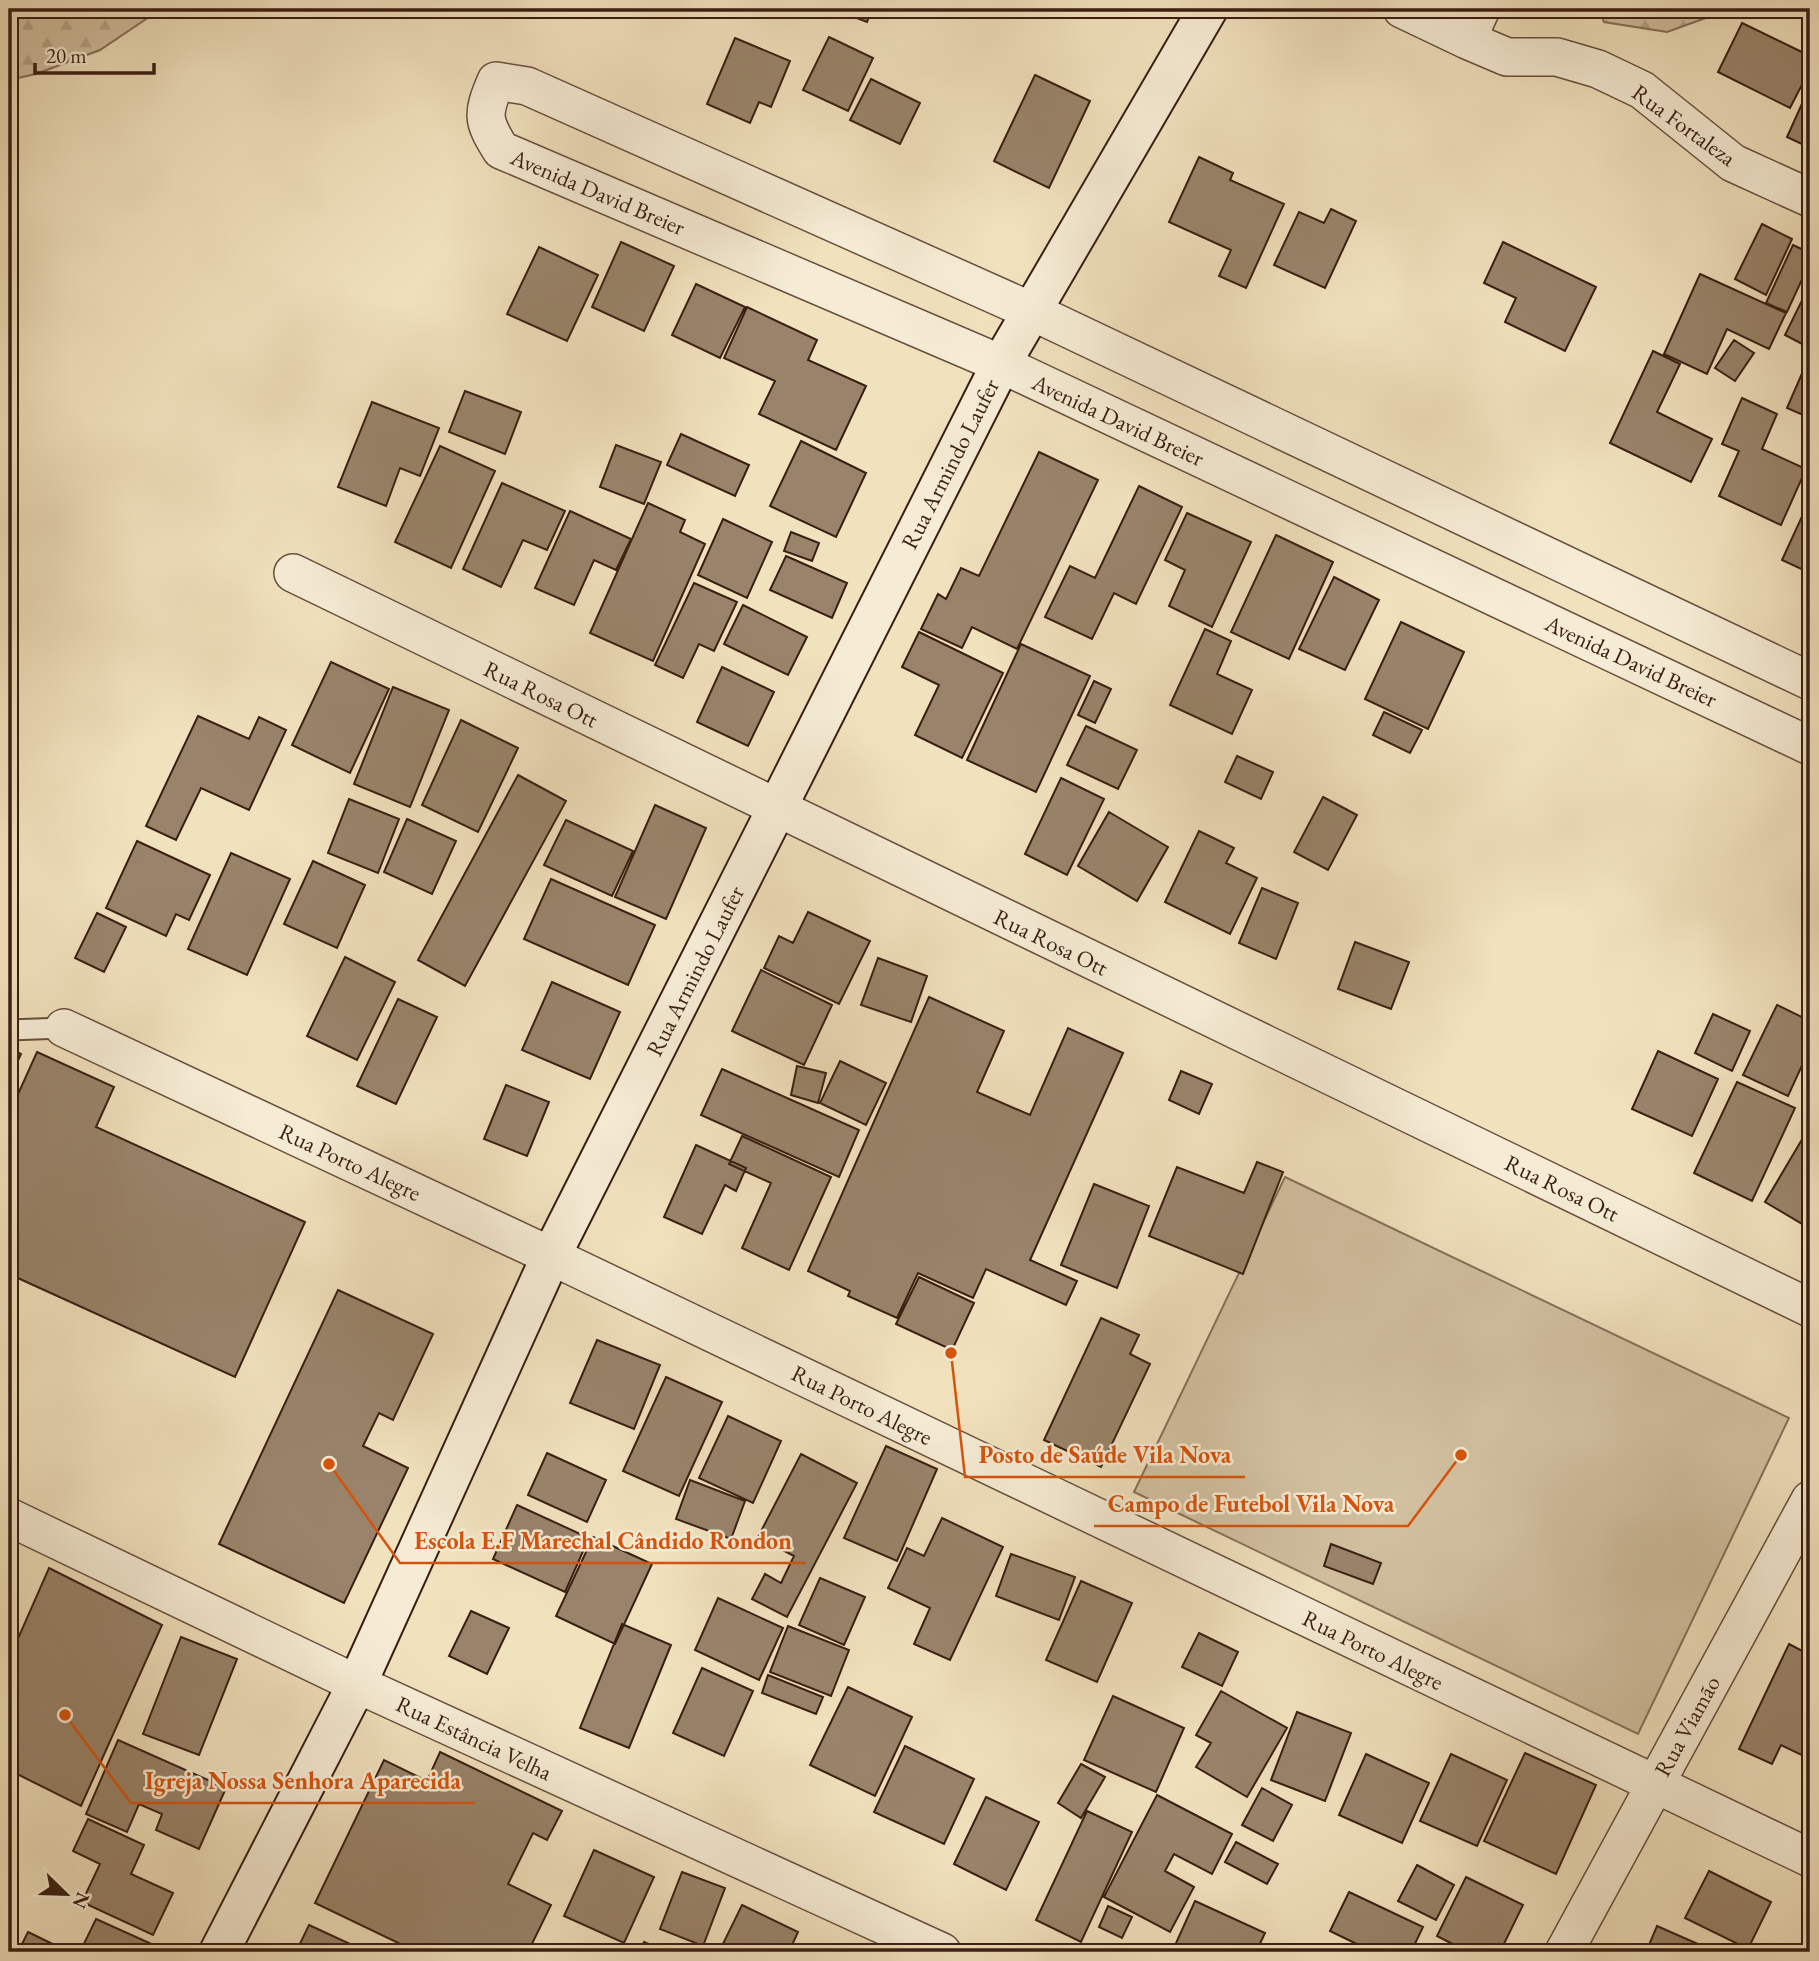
<svg xmlns="http://www.w3.org/2000/svg" width="1819" height="1961" viewBox="0 0 1819 1961" font-family="'EB Garamond',serif">
  <defs>
    <pattern id="forest-firs" width="22" height="20" patternUnits="userSpaceOnUse" patternTransform="scale(1.75)"><rect width="22" height="20" fill="#d2c1a1"/><path d="M5 1l3.5 6h-7zM16 11l3.5 6h-7z" fill="#b5a58a"/></pattern>
  </defs>
  <rect width="100%" height="100%" fill="#f1e2be"/>
  <filter id="stains"><feTurbulence type="fractalNoise" baseFrequency=".00286" numOctaves="4"/><feColorMatrix values="0 0 0 0 .2 0 0 0 0 .09 0 0 0 0 .02 0 0 0 .5 -.17"/></filter>
  <radialGradient id="worn" r=".72"><stop offset=".6" stop-color="#630" stop-opacity="0"/><stop offset="1" stop-color="#630" stop-opacity=".3"/></radialGradient>
  <path fill="#d2c1a1" stroke="#86705a" stroke-width="2" d="M1285,1177L1789,1418L1638,1734L1134,1492Z"/>
  <path fill="url(#forest-firs)" stroke="#86705a" stroke-width="2" d="M9,9H161L100,50L36,74L9,80Z
    M1599,9H1731L1667,32L1604,22Z"/>
  <path fill="#99846b" stroke="#391e12" stroke-width="2" d="M833,9H872L867,22Z
    M1742,23L1810,56V69L1790,108L1718,72Z
    M829,37L873,58L848,111L803,90Z
    M735,38L790,61L771,107L759,102L750,123L707,104Z
    M1035,75L1090,101L1049,188L994,161Z
    M871,79L920,103L900,144L850,120Z
    M1810,86V148L1787,137Z
    M1199,157L1233,173L1230,180L1284,204L1246,288L1219,276L1231,250L1169,222Z
    M1331,209L1356,221L1325,288L1274,265L1299,212L1324,223Z
    M1762,224L1792,239L1766,295L1735,279Z
    M621,242L674,266L644,331L592,307Z
    M1503,242L1596,287L1565,351L1505,322L1516,298L1484,283Z
    M1793,245L1810,253V262L1787,312L1766,303Z
    M539,247L598,275L567,341L507,314Z
    M1700,274L1786,313L1769,349L1727,329L1707,374L1664,354Z
    M696,284L745,307L720,358L672,335Z
    M1810,284V348L1785,335Z
    M747,307L817,340L808,360L866,386L836,450L759,414L775,381L724,358Z
    M1734,340L1754,353L1735,381L1715,368Z
    M1653,351L1680,364L1657,412L1712,439L1691,482L1610,443Z
    M1810,355V418L1787,408Z
    M465,391L521,412L505,454L449,432Z
    M1742,398L1777,414L1762,449L1806,469L1781,525L1719,496L1739,451L1722,444Z
    M372,402L439,428L420,476L400,468L386,506L338,487Z
    M681,434L749,465L735,496L667,465Z
    M801,441L866,473L836,537L770,506Z
    M616,445L661,462L644,504L600,487Z
    M440,446L495,471L451,568L395,542Z
    M1039,452L1098,480L1017,649L972,627L962,648L921,629L938,594L946,599L961,568L979,576Z
    M502,483L565,511L547,550L523,540L501,587L463,569Z
    M1139,486L1182,507L1136,604L1114,593L1092,639L1045,617L1070,566L1095,578Z
    M1810,499V573L1782,560Z
    M648,503L685,520L680,532L705,544L653,661L590,633Z
    M570,511L631,539L616,570L594,560L574,605L535,588Z
    M1187,513L1251,542L1212,627L1169,606L1185,570L1165,560Z
    M723,519L772,542L747,598L698,575Z
    M791,532L819,543L812,561L784,551Z
    M1276,535L1333,562L1289,659L1231,632Z
    M786,556L847,583L832,618L770,590Z
    M1334,577L1379,600L1345,670L1299,649Z
    M694,583L737,602L714,651L699,644L683,678L655,665Z
    M743,605L807,637L788,675L724,644Z
    M1401,622L1464,652L1428,729L1365,699Z
    M1205,629L1231,641L1217,674L1252,690L1232,734L1170,705Z
    M919,632L1003,673L962,758L915,735L939,685L902,667Z
    M1021,644L1090,676L1036,792L967,760Z
    M331,662L389,689L350,773L292,745Z
    M722,667L774,692L748,746L697,722Z
    M1094,681L1111,689L1095,723L1078,715Z
    M393,687L449,710L410,807L354,784Z
    M1384,712L1422,730L1410,753L1373,735Z
    M198,716L249,739L259,717L286,730L249,810L201,788L176,840L146,826Z
    M461,720L518,748L478,832L422,805Z
    M1086,726L1137,750L1118,789L1067,765Z
    M1237,756L1273,772L1261,799L1225,782Z
    M518,775L566,801L465,986L418,960Z
    M1061,778L1104,799L1067,875L1025,854Z
    M1323,797L1357,815L1328,870L1294,852Z
    M349,799L399,819L378,873L328,853Z
    M655,805L706,828L666,919L615,897Z
    M1109,812L1168,847L1137,901L1078,866Z
    M407,819L456,841L432,894L384,872Z
    M566,820L633,851L612,896L544,865Z
    M1199,831L1234,848L1226,863L1257,878L1230,934L1165,902Z
    M137,841L210,875L189,920L176,914L166,936L106,908Z
    M231,853L290,879L247,975L188,949Z
    M313,861L365,885L337,948L284,924Z
    M551,879L655,925L628,985L524,939Z
    M1262,888L1298,903L1276,959L1239,943Z
    M808,912L870,941L839,1004L764,968L779,936L793,943Z
    M97,913L126,927L104,972L75,958Z
    M1355,942L1409,962L1391,1009L1338,989Z
    M345,957L395,982L357,1060L307,1036Z
    M878,958L927,976L911,1022L861,1005Z
    M761,970L832,1005L804,1065L732,1031Z
    M552,982L620,1012L590,1079L522,1050Z
    M929,997L1004,1031L977,1092L1030,1115L1068,1028L1123,1053L1030,1260L1077,1281L1066,1305L986,1269L973,1298L918,1273L897,1318L848,1296L850,1291L808,1271Z
    M398,999L437,1017L396,1104L357,1086Z
    M1777,1005L1810,1021V1048L1788,1096L1743,1075Z
    M1713,1014L1750,1031L1732,1071L1695,1053Z
    M9,1048L21,1054L9,1080Z
    M1658,1051L1718,1079L1692,1136L1632,1109Z
    M37,1052L114,1087L96,1127L305,1222L235,1377L9,1274V1114Z
    M840,1061L886,1083L866,1125L820,1103Z
    M797,1066L826,1073L818,1103L791,1095Z
    M722,1069L859,1130L839,1177L701,1115Z
    M1181,1071L1212,1084L1199,1114L1169,1100Z
    M1737,1082L1795,1108L1752,1201L1694,1173Z
    M506,1085L549,1102L527,1156L484,1139Z
    M1810,1126V1214L1804,1225L1765,1202Z
    M742,1136L831,1177L789,1270L742,1248L771,1183L729,1164Z
    M696,1145L746,1168L736,1191L725,1185L702,1234L664,1217Z
    M1257,1162L1283,1172L1243,1274L1149,1236L1177,1167L1244,1193Z
    M1094,1184L1149,1206L1117,1288L1061,1265Z
    M919,1277L974,1303L952,1350L896,1324Z
    M338,1290L433,1334L393,1420L379,1413L363,1446L408,1468L344,1603L219,1544Z
    M1101,1318L1139,1335L1130,1354L1150,1364L1101,1467L1044,1440Z
    M597,1340L660,1365L634,1429L570,1403Z
    M666,1377L722,1402L679,1496L623,1471Z
    M728,1416L781,1441L753,1503L699,1478Z
    M886,1446L937,1469L897,1561L844,1538Z
    M547,1453L606,1480L587,1522L528,1495Z
    M801,1454L857,1483L787,1617L752,1599L765,1574L781,1583L794,1556L758,1537Z
    M690,1480L745,1501L731,1539L676,1519Z
    M517,1505L589,1538L565,1592L493,1559Z
    M942,1518L1003,1547L950,1660L914,1644L930,1608L888,1588L907,1548L924,1556Z
    M593,1537L652,1564L615,1644L556,1616Z
    M1331,1544L1381,1563L1373,1584L1324,1566Z
    M1011,1554L1075,1577L1059,1620L996,1596Z
    M49,1568L162,1625L81,1806L9,1770V1659Z
    M820,1578L865,1597L844,1645L799,1625Z
    M1081,1581L1132,1603L1097,1682L1046,1660Z
    M718,1598L783,1628L759,1680L695,1650Z
    M471,1611L509,1628L487,1674L449,1656Z
    M9,1612L17,1615L9,1634Z
    M622,1624L671,1645L629,1748L580,1728Z
    M788,1626L849,1650L831,1696L770,1672Z
    M1199,1633L1238,1652L1222,1686L1182,1667Z
    M181,1637L237,1659L199,1755L143,1734Z
    M1789,1644L1810,1655V1759L1781,1745L1772,1764L1739,1749Z
    M702,1668L753,1691L724,1756L673,1733Z
    M768,1675L823,1697L816,1714L762,1693Z
    M848,1687L912,1717L875,1796L810,1765Z
    M1221,1691L1287,1728L1247,1797L1196,1767L1211,1743L1196,1735Z
    M1113,1696L1184,1728L1156,1792L1084,1760Z
    M1297,1712L1351,1733L1325,1801L1271,1780Z
    M118,1740L226,1788L199,1849L156,1830L162,1814L139,1804L127,1832L86,1814Z
    M905,1746L974,1779L944,1844L874,1812Z
    M440,1752L562,1811L547,1840L533,1833L508,1884L551,1905L528,1952H417L315,1903L384,1760L427,1781Z
    M1525,1753L1596,1785L1556,1874L1484,1841Z
    M1366,1754L1429,1783L1402,1843L1339,1815Z
    M1451,1754L1507,1780L1477,1846L1420,1821Z
    M1081,1764L1105,1777L1081,1818L1058,1803Z
    M1262,1788L1292,1805L1273,1841L1242,1825Z
    M1157,1795L1232,1834L1212,1874L1174,1854L1165,1871L1194,1887L1170,1932L1104,1897Z
    M986,1797L1039,1822L1006,1890L954,1864Z
    M1087,1811L1132,1832L1081,1942L1036,1920Z
    M88,1819L144,1845L131,1874L173,1893L153,1935L82,1902L100,1864L73,1851Z
    M1236,1842L1278,1864L1267,1884L1225,1862Z
    M594,1850L654,1877L624,1943L564,1916Z
    M1417,1865L1454,1885L1436,1920L1398,1901Z
    M1709,1871L1771,1902L1748,1949L1685,1918Z
    M682,1872L725,1888L703,1946L660,1929Z
    M1466,1877L1523,1905L1500,1952H1468L1437,1936Z
    M1349,1892L1423,1927L1411,1952H1373L1330,1931Z
    M1195,1901L1265,1933L1256,1952H1172Z
    M742,1905L798,1932L789,1952H719Z
    M1108,1906L1132,1917L1122,1938L1099,1927Z
    M96,1919L165,1950L164,1952H80Z
    M309,1925L363,1950L362,1952H296Z
    M1657,1926L1716,1952H1646Z
    M28,1932L69,1952H18Z
    M644,1942L668,1952H639Z"/>
  <g fill="none" stroke-linecap="round" stroke-linejoin="round">
    <defs>
      <path id="lane" d="M9,1030L64,1028"/>
      <path id="street" d="M1402,9L1467,40
        M1481,9L1467,40L1507,57H1557L1598,69L1642,90L1733,163L1810,198
        M293,573L1810,1308
        M1810,681L1031,311L527,86L496,81C482,114 482,120 501,150L1001,364L1810,746
        M64,1028L551,1256L1810,1858
        M9,1517L357,1684L942,1952
        M1564,1952L1810,1500"/>
      <path id="secondary" d="M219,1952L357,1684L551,1256L1001,364L1208,9"/>
    </defs>
    <use href="#lane" stroke="#674f3d" stroke-width="23"/>
    <use href="#street" stroke="#674f3d" stroke-width="40"/>
    <use href="#secondary" stroke="#391e12" stroke-width="42"/>
    <use href="#lane" stroke="#f6ecd5" stroke-width="19"/>
    <use href="#street" stroke="#f6ecd5" stroke-width="37"/>
    <use href="#secondary" stroke="#f6ecd5" stroke-width="38"/>
  </g>
  <g text-anchor="middle" stroke-width="5" stroke-linejoin="round" paint-order="stroke">
    <g font-size="23" fill="#391e12" stroke="#f6ecd5">
      <text transform="translate(1684 125) rotate(36)" y="8">Rua Fortaleza</text>
      <text transform="translate(598 192) rotate(23)" y="8">Avenida David Breier</text>
      <text transform="translate(1118 420) rotate(25)" y="8">Avenida David Breier</text>
      <text transform="translate(950 464) rotate(-63)" y="8">Rua Armindo Laufer</text>
      <text transform="translate(1631 661) rotate(25)" y="8">Avenida David Breier</text>
      <text transform="translate(541 694) rotate(26)" y="8">Rua Rosa Ott</text>
      <text transform="translate(1051 942) rotate(26)" y="8">Rua Rosa Ott</text>
      <text transform="translate(695 971) rotate(-63)" y="8">Rua Armindo Laufer</text>
      <text transform="translate(350 1162) rotate(25)" y="8">Rua Porto Alegre</text>
      <text transform="translate(1562 1188) rotate(26)" y="8">Rua Rosa Ott</text>
      <text transform="translate(862 1405) rotate(26)" y="8">Rua Porto Alegre</text>
      <text transform="translate(1373 1650) rotate(26)" y="8">Rua Porto Alegre</text>
      <text transform="translate(1687 1726) rotate(-61)" y="8">Rua Viamão</text>
      <text transform="translate(474 1738) rotate(25)" y="8">Rua Estância Velha</text>
    </g>
  </g>
  <path fill="none" stroke="#d6530d" stroke-width="2.5" d="M951 1353L965 1477H1245M1461 1455L1408 1526H1094M329 1464L400 1563H806M65 1715L131 1803H475"/>
  <g fill="#d6530d" stroke="#f6ecd5" stroke-width="2.5">
    <circle cx="951" cy="1353" r="7"/>
    <circle cx="1461" cy="1455" r="7"/>
    <circle cx="329" cy="1464" r="7"/>
    <circle cx="65" cy="1715" r="7"/>
  </g>
  <g font-size="24" text-anchor="middle" font-weight="bold" fill="#d6530d" stroke="#f6ecd5" stroke-width="5" stroke-linejoin="round" paint-order="stroke">
    <text x="1105" y="1463">Posto de Saúde Vila Nova</text>
    <text x="1251" y="1512">Campo de Futebol Vila Nova</text>
    <text x="603" y="1549">Escola E.F Marechal Cândido Rondon</text>
    <text x="303" y="1789">Igreja Nossa Senhora Aparecida</text>
  </g>
  <rect width="1819" height="1961" fill="none" stroke="#f1e2be" stroke-width="35"/>
  <rect x="10" y="10" width="1798" height="1940" fill="none" stroke="#391e12" stroke-width="3.5"/>
  <rect x="18" y="18" width="1784" height="1926" fill="none" stroke="#391e12" stroke-width="2"/>
  <g transform="translate(66 1894) rotate(113)" stroke="#f6ecd5" stroke-width="5" paint-order="stroke">
  <path d="M0-5L12 26L0 18L-12 26Z" fill="#391e12"/>
  <text y="-10" font-size="19" font-weight="bold" text-anchor="middle" fill="#391e12">N</text>
  </g>
  <path d="M35 63v10h119v-10" fill="none" stroke="#391e12" stroke-width="3.5"/>
  <text x="46" y="63" font-size="21" fill="#391e12" stroke="#f6ecd5" stroke-width="5" paint-order="stroke">20 m</text>
  <rect width="100%" height="100%" filter="url(#stains)"/>
  <rect width="100%" height="100%" fill="url(#worn)"/>
</svg>
